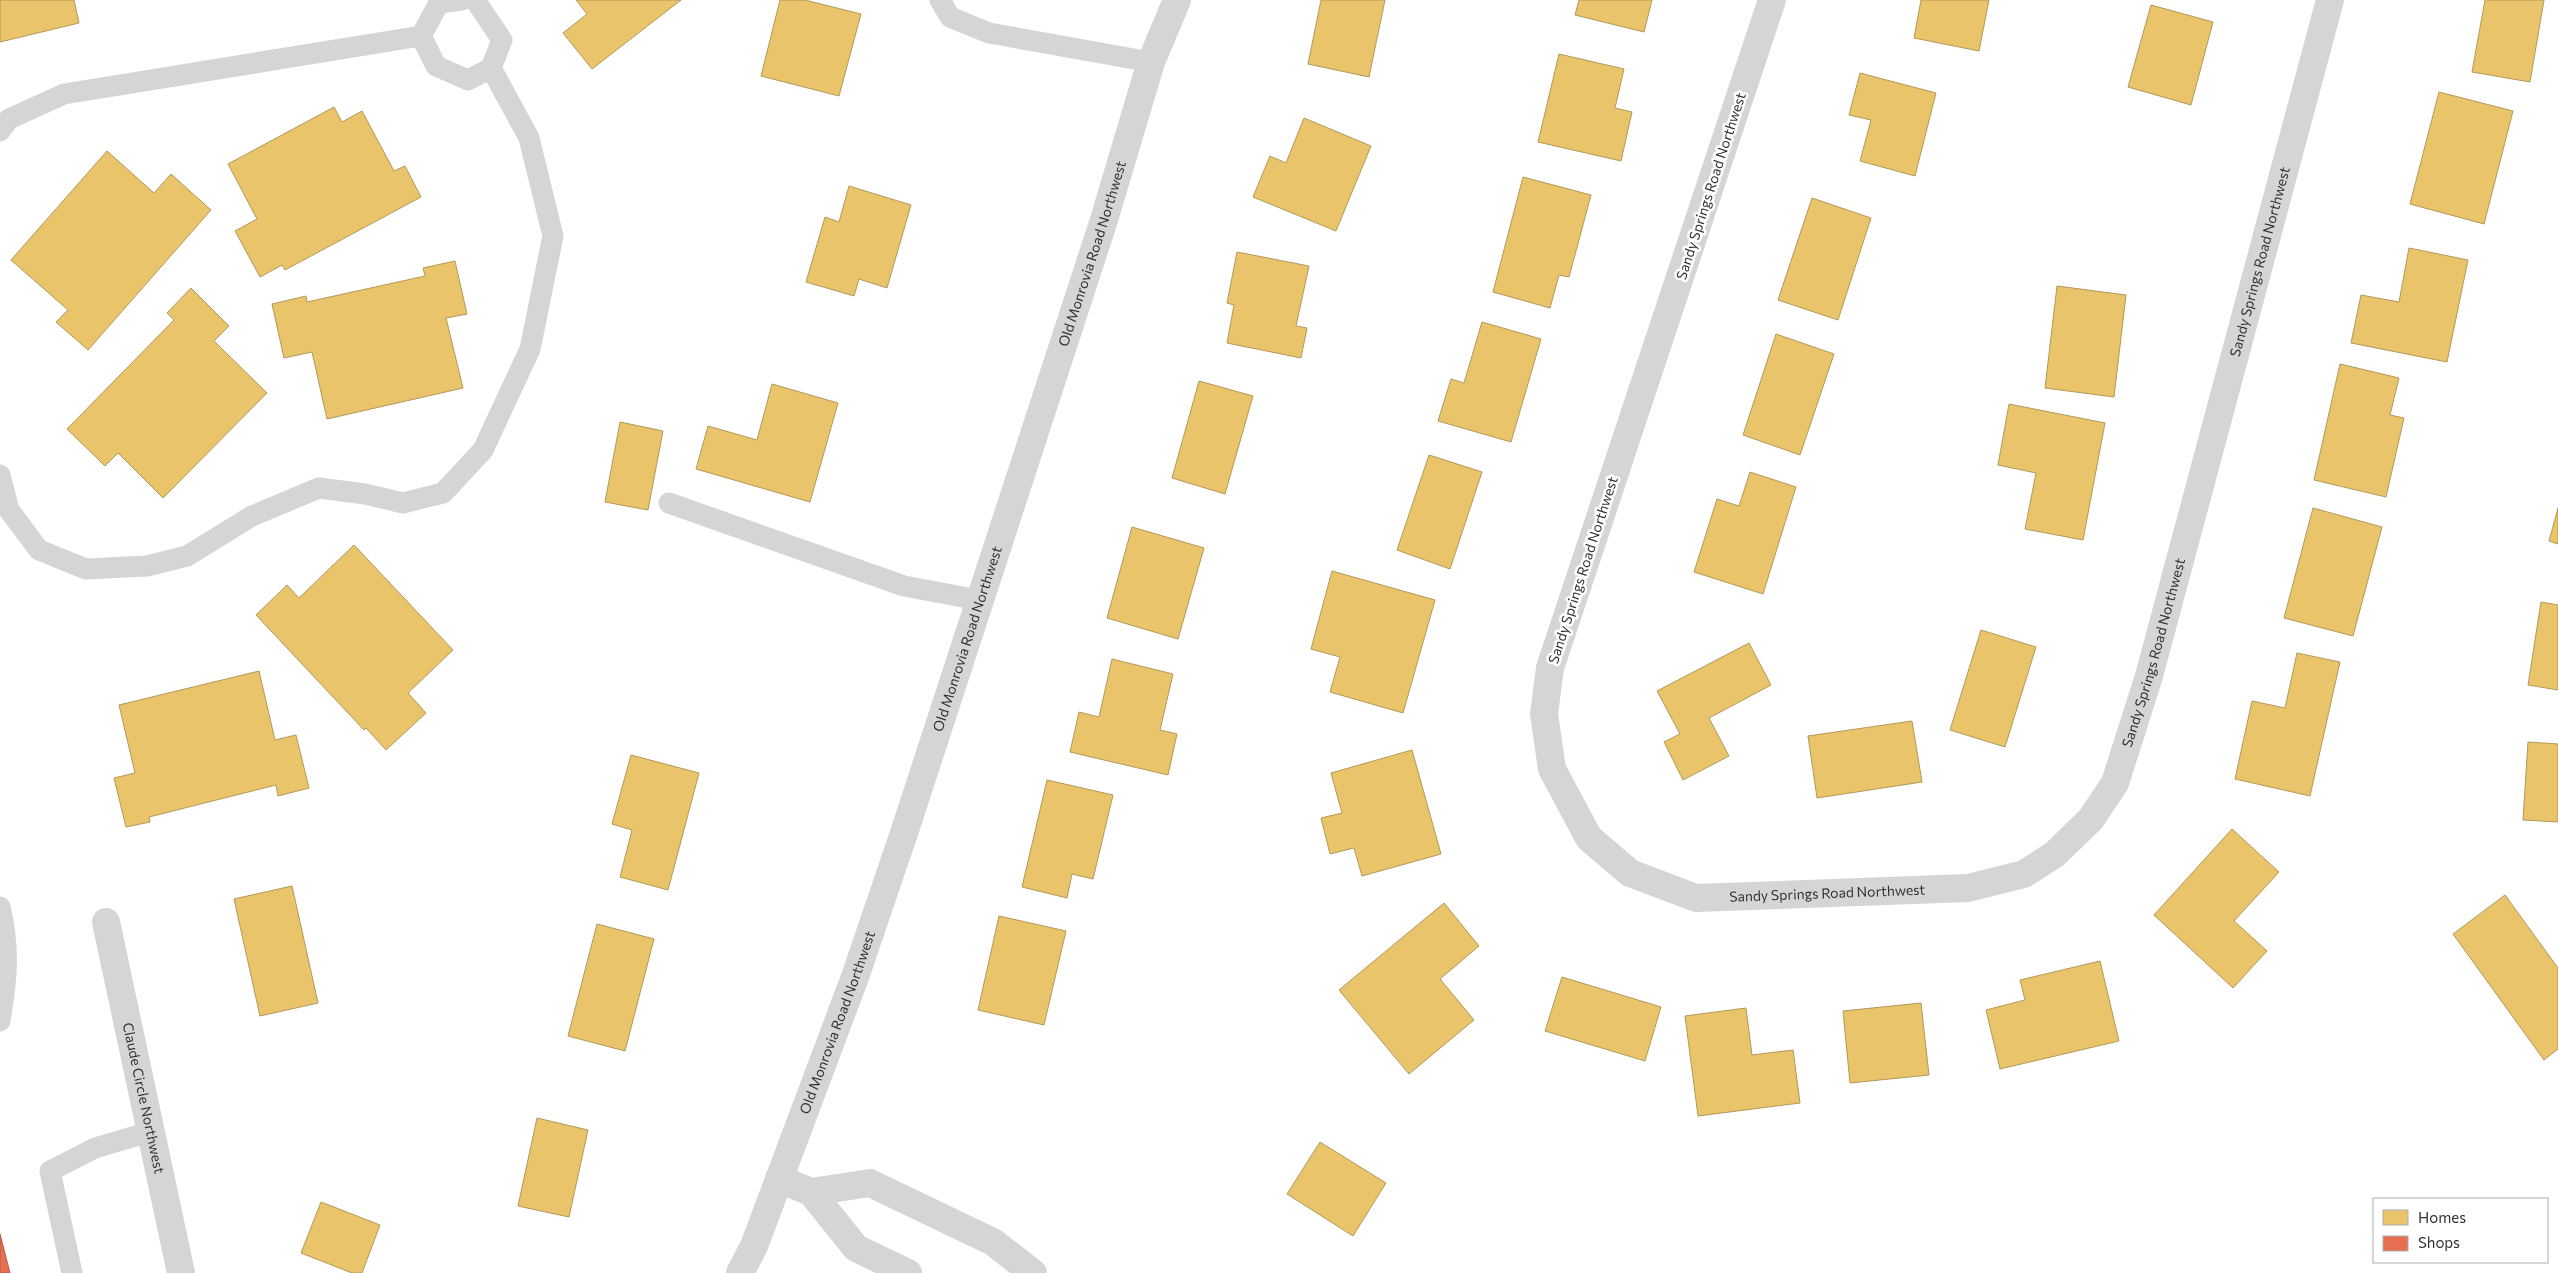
<svg xmlns="http://www.w3.org/2000/svg" width="2558" height="1273" viewBox="0 0 2558 1273" font-family="Commissioner,sans-serif">
  <rect width="100%" height="100%" fill="#fff"/>
  <path fill="#e9c46a" stroke="#b29859" d="M0,0H74L79,23L0,42Z
    M576,0H681L592,69L563,33L587,14Z
    M780,0H805L861,14L839,96L761,76Z
    M1321,0H1385L1369,77L1308,64Z
    M1579,0H1652L1644,32L1575,15Z
    M1921,0H1989L1979,51L1914,38Z
    M2485,0H2544L2530,82L2472,72Z
    M2151,5L2213,22L2191,105L2128,87Z
    M1559,54L1624,69L1615,108L1632,112L1621,161L1538,142Z
    M1860,73L1936,93L1915,176L1860,161L1871,120L1849,115Z
    M2439,92L2513,111L2484,224L2410,204Z
    M334,107L342,122L362,111L394,171L405,166L421,197L285,270L282,265L260,277L235,231L257,219L228,164Z
    M1304,118L1371,146L1336,231L1253,197L1270,156L1286,163Z
    M107,151L154,193L171,174L211,210L88,350L56,322L68,310L11,260Z
    M1523,177L1591,195L1569,277L1559,275L1550,308L1493,292Z
    M849,186L911,205L887,288L859,279L854,296L806,282L825,217L839,222Z
    M1812,198L1871,218L1838,320L1778,300Z
    M2409,248L2468,260L2447,362L2351,343L2361,295L2399,302Z
    M1237,252L1309,266L1296,326L1307,328L1301,358L1227,343L1234,305L1227,303Z
    M455,261L467,314L446,318L463,388L327,419L312,352L284,358L272,304L306,296L307,302L425,276L423,268Z
    M2057,286L2126,295L2114,397L2045,388Z
    M191,288L229,326L214,341L267,393L163,498L118,453L105,466L67,429L174,320L167,313Z
    M1482,322L1541,339L1511,442L1438,421L1451,379L1464,383Z
    M1776,334L1834,354L1800,455L1743,435Z
    M2340,364L2399,378L2390,415L2404,418L2386,497L2314,480Z
    M1199,381L1253,396L1225,494L1172,478Z
    M772,384L838,403L810,502L696,469L708,426L757,440Z
    M2009,404L2105,423L2083,540L2025,529L2036,473L1998,465Z
    M620,422L663,431L648,510L605,502Z
    M1429,455L1482,472L1450,569L1397,550Z
    M1750,472L1796,487L1763,594L1694,572L1717,499L1739,506Z
    M2313,508L2382,527L2353,636L2284,618Z
    M2558,508V544L2549,541Z
    M1132,527L1204,548L1178,639L1107,618Z
    M354,545L453,650L408,693L426,713L386,750L366,728L364,730L256,615L287,585L299,598Z
    M1332,571L1435,600L1403,713L1330,692L1340,657L1311,649Z
    M2541,602L2558,605V690L2528,685Z
    M1981,630L2036,647L2005,747L1950,730Z
    M1749,643L1771,685L1709,718L1729,756L1683,780L1664,742L1680,734L1657,691Z
    M2297,653L2340,662L2310,796L2235,779L2252,701L2285,708Z
    M1112,659L1173,674L1160,730L1177,734L1168,775L1070,752L1079,712L1099,717Z
    M259,671L275,740L296,735L309,788L278,796L276,785L149,817L150,822L126,827L114,778L135,773L119,705Z
    M1912,721L1922,782L1817,798L1808,736Z
    M2528,742L2558,744V822L2523,820Z
    M1412,750L1441,854L1362,876L1354,848L1330,854L1321,818L1342,813L1331,773Z
    M631,755L699,773L668,890L620,877L632,830L612,824Z
    M1047,780L1113,795L1093,879L1072,874L1067,898L1022,887Z
    M2232,829L2279,872L2234,921L2267,951L2233,988L2154,915Z
    M292,886L318,1003L260,1016L234,899Z
    M2505,895L2558,968V1049L2544,1060L2453,934Z
    M1444,903L1479,946L1440,979L1474,1020L1409,1074L1339,990Z
    M999,916L1066,931L1044,1025L978,1010Z
    M597,924L654,939L625,1051L568,1036Z
    M2100,961L2119,1041L2000,1069L1986,1010L2025,1000L2020,980Z
    M1562,977L1661,1007L1645,1061L1545,1031Z
    M1921,1003L1929,1075L1850,1083L1843,1011Z
    M1746,1008L1752,1055L1793,1050L1800,1103L1698,1116L1685,1016Z
    M537,1118L588,1130L569,1217L518,1206Z
    M1320,1142L1386,1183L1353,1236L1287,1194Z
    M321,1202L380,1225L362,1273H352L301,1253Z"/>
  <path fill="#e76f51" stroke="#b05c47" d="M0,1234L10,1273H0Z"/>
  <g fill="none" stroke-linecap="round" stroke-linejoin="round">
    <path stroke="#d5d5d5" stroke-width="21" d="M462,0L439,3L421,36L436,66L468,80L491,68L502,40L475,0
      M940,0L950,17L989,33L1151,62
      M0,131L9,119L64,94L421,36
      M0,475L9,510L39,550L86,569L147,566L187,556L252,516L319,488L365,494L403,503L443,493L483,450L530,349L553,236L529,138L491,68
      M669,503L904,586L979,600
      M0,907C10,949 7,979 0,1021
      M72,1273L50,1171L95,1148L149,1132"/>
    <g stroke="#d5d5d5" stroke-width="28">
      <path id="s1" d="M1772,0L1550,668L1544,714L1552,769L1589,838L1630,873L1696,898L1968,888L2024,874L2055,854L2091,819L2115,783L2149,676L2330,0"/>
      <path id="s2" d="M106,922L181,1273"/>
      <path d="M779,1179L811,1192L856,1248L908,1273"/>
      <path d="M811,1192L870,1183L993,1242L1033,1273"/>
    </g>
    <path stroke="#d5d5d5" stroke-width="28" id="s3" d="M740,1273L754,1246L855,977L905,830L1103,223L1151,62L1177,0"/>
  </g>
  <g text-anchor="middle" stroke-width="5" stroke-linejoin="round" paint-order="stroke">
    <g font-size="14" fill="#313131" stroke="#fff">
      <text transform="translate(1711 186) rotate(-72)" y="5">Sandy Springs Road Northwest</text>
      <text dy="5" stroke="none"><textPath href="#s3" startOffset="1079">Old Monrovia Road Northwest</textPath></text>
      <text dy="5" stroke="none"><textPath href="#s1" startOffset="2010">Sandy Springs Road Northwest</textPath></text>
      <text transform="translate(1583 570) rotate(-72)" y="5">Sandy Springs Road Northwest</text>
      <text dy="5" stroke="none"><textPath href="#s3" startOffset="674">Old Monrovia Road Northwest</textPath></text>
      <text dy="5" stroke="none"><textPath href="#s1" startOffset="1605">Sandy Springs Road Northwest</textPath></text>
      <text dy="5" stroke="none"><textPath href="#s1" startOffset="1140">Sandy Springs Road Northwest</textPath></text>
      <text dy="5" stroke="none"><textPath href="#s3" startOffset="269">Old Monrovia Road Northwest</textPath></text>
      <text dy="5" stroke="none"><textPath href="#s2" startOffset="180">Claude Circle Northwest</textPath></text>
    </g>
  </g>
  <rect x="2373" y="1198" width="175" height="65" fill="#ffffff" stroke="#adadad"/>
  <rect x="2383" y="1210" width="25" height="15" fill="#e9c46a" stroke="#adadad"/>
  <text x="2418" y="1223" font-size="15" fill="#313131">Homes</text>
  <rect x="2383" y="1236" width="25" height="15" fill="#e76f51" stroke="#adadad"/>
  <text x="2418" y="1248" font-size="15" fill="#313131">Shops</text>
</svg>
